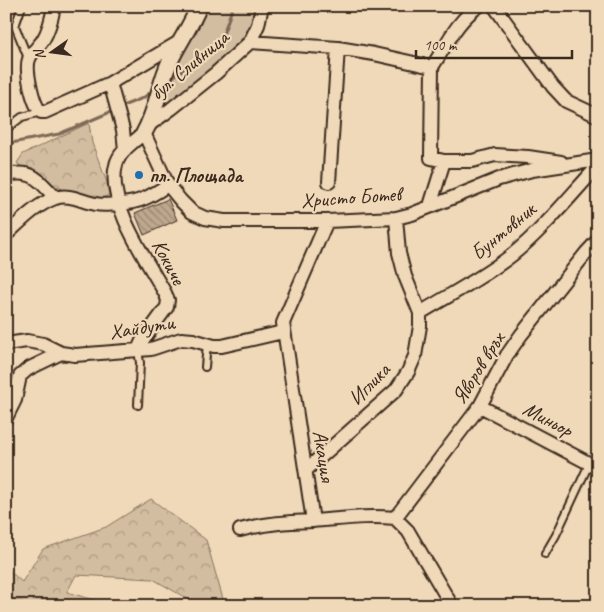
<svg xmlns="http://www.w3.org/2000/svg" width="604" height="612" viewBox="0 0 604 612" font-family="Caveat,sans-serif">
  <defs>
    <pattern id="forest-crowns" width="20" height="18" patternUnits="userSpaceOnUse" patternTransform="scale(1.25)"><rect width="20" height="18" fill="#d2bda0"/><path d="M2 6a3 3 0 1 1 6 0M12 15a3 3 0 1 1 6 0" fill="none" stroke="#ac9a82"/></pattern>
    <pattern id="building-back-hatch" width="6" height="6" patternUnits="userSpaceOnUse" patternTransform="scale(1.25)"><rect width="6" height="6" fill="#bea88e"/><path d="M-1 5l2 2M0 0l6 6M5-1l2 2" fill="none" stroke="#9c8973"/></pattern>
  </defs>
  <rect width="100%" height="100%" fill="#f0d9b9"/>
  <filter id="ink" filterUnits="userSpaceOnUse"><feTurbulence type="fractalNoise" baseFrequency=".02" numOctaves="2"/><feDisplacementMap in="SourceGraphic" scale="10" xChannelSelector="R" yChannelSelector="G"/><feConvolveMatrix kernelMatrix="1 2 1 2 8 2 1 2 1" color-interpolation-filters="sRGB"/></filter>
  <g filter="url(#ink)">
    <path fill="#d2bda0" stroke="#86745f" d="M206,6H256L250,29L229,53L196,85L162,109L181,48L201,24Z"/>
    <path fill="url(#forest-crowns)" stroke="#86745f" d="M89,123L92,143L111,193C108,195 105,198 101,198C80,201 32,177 17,163L23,154Z
      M151,499L206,540L225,606H200L153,579L76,575L67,592L115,606H6V568L22,582L43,549L106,527Z"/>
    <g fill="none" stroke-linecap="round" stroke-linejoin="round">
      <path stroke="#7d6956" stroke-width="3" d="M170,79L220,43L233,6
        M120,107L143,98L155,89
        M6,144L59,134L115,110"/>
    </g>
    <path fill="url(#building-back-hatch)" stroke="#3b2a1e" d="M168,199L177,220L144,235L135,213Z"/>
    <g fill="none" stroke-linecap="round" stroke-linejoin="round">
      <defs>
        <path id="service" d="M6,23L15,26L28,58
          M15,26L22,6
          M6,129L22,117L41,112
          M205,367L207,343
          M138,405L140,363L138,350
          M545,554L556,535L589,464"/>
        <path id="minor" d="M54,6C52,18 49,30 43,40C39,46 31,53 29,59C25,70 33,105 41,112H45L110,83L181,41
          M494,6L553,87L566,101L598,116
          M250,42L338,48L374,54L432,67
          M432,67L431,158L444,161H472L495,155L528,157L561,162
          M432,67C446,46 457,20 479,6
          M110,83L123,130L125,150
          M149,125L171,109L216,73L250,42L258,25L262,6
          M6,175C34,169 38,180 56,198
          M329,182L338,48
          M430,206L444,161
          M6,235C21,221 36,205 55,198C70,193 82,202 96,204C104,206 111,204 119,204C140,203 151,196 168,185
          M420,313C451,294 484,277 512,255C544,229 570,196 598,166
          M6,344L27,341L43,344L61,353L75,355L151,349L181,339L193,340L214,346H222L283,332
          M138,350L142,341L167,307L168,300L165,293C147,261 106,202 116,165C119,151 134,142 144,133L168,185L181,201L192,212L205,218L224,221H327L396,218L412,214L499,179L532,170L598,160
          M480,406L598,468
          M6,418L15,400L20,376L28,369L61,353
          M306,470L396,390L408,372L415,356L420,326V313L405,276L399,253L396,218
          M395,518L480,406L507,355L521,335L586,253L598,240
          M313,521L283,323L327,221
          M240,530C266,523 287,522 313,521C341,519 367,515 395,518L408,531L452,606"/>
        <path id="tertiary" d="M144,133C157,111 159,84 170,61C179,42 191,26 199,6"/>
      </defs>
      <use href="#service" stroke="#3b2a1e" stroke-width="10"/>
      <use href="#minor" stroke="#3b2a1e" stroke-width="16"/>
      <use href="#tertiary" stroke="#3b2a1e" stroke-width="19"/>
      <use href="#service" stroke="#f0d9b9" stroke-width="6"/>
      <use href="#minor" stroke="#f0d9b9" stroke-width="12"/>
      <use href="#tertiary" stroke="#f0d9b9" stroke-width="15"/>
    </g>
  </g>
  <circle fill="#1f6fb2" stroke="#f0d9b9" stroke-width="2" cx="139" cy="175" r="5"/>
  <g text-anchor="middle" stroke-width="4.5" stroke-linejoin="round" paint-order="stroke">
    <g font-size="21" fill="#3b2a1e" stroke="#f0d9b9">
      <text transform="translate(189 65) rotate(-40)" y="7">бул. Сливница</text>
      <text transform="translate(351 197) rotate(-4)" y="7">Христо Ботев</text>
      <text transform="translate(503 231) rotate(-40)" y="7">Бунтовник</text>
      <text transform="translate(169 262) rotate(62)" y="7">Кокиче</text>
      <text transform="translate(142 327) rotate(-9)" y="7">Хайдути</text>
      <text transform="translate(478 368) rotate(-58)" y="7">Яворов връх</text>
      <text transform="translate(369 384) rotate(-46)" y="7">Иглика</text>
      <text transform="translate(548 419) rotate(28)" y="7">Миньор</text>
      <text transform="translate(324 456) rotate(81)" y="7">Акация</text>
    </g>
    <g font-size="21" font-weight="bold" fill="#3b2a1e" stroke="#f0d9b9" text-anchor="start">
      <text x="149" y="182">пл. Площада</text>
    </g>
  </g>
  <rect width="604" height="612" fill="none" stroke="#f0d9b9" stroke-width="25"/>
  <rect x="12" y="12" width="579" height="587" fill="none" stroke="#3b2a1e" stroke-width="2" filter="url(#ink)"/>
  <g transform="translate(52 52) rotate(256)" stroke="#f0d9b9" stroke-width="4" paint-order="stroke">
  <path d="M0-4L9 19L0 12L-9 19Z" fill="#3b2a1e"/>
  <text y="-8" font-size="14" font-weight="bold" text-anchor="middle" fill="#3b2a1e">N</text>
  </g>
  <path d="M416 50v8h156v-8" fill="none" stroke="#3b2a1e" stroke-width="2.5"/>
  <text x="424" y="50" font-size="15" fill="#3b2a1e" stroke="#f0d9b9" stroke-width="4" paint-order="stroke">100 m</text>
</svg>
